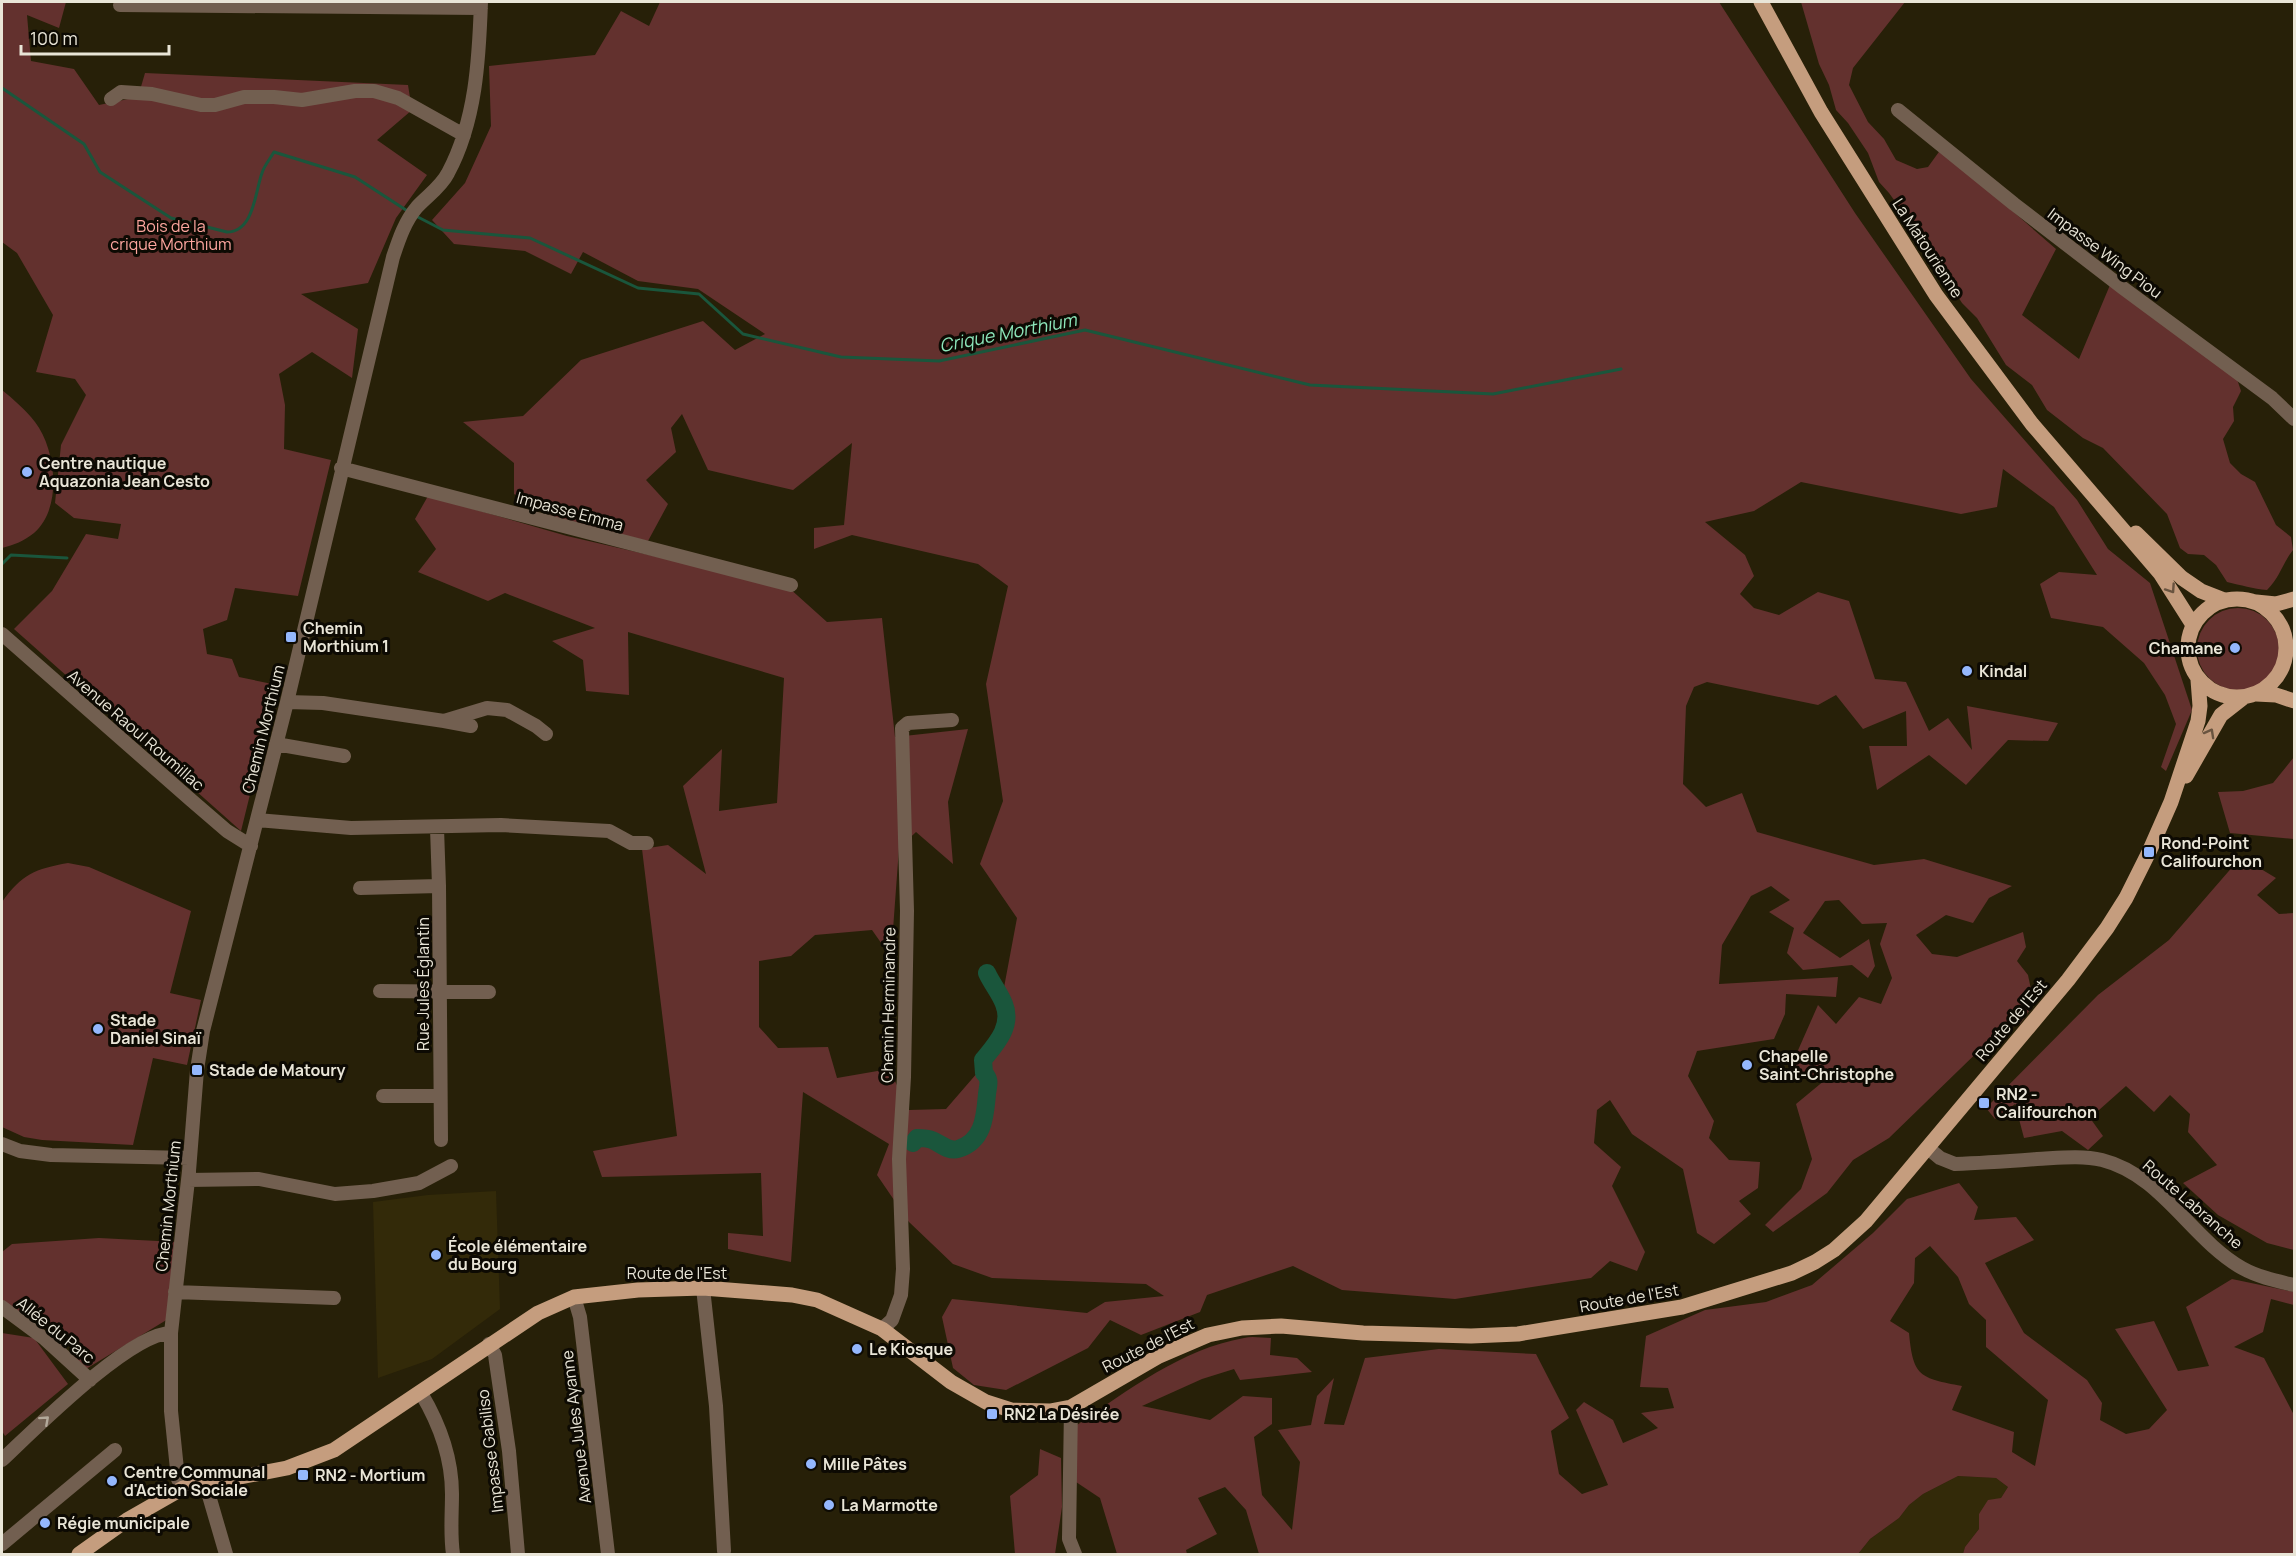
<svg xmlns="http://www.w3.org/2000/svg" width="2296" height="1556" viewBox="0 0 2296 1556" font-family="Manrope,sans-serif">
  <rect width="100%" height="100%" fill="#272008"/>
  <path fill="#332a09" d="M496,1191L500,1309L432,1359L378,1378L373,1202L428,1195Z
    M1958,1476L1996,1478L2008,1487L2001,1498L1979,1514V1529L1965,1547L1963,1554H1858L1870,1539L1899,1518L1909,1505L1923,1494Z"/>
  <path fill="#63312e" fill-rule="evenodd" d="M2,2H66L59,28L27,15L31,61L74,69L99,105L138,97L145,73L408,85L412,110L377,140L427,175L396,218L368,283L301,294L358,329L352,378L312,352L279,374L285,405L284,449L331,460L298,596L235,588L227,620L203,629L207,654L232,659L239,677L277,685L241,831L14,629L52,591L86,534L118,539L121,524L74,518L55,503L61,445L86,395L75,379L36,372L53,315L17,253L2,242Z
    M660,2H1719L1855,213L1971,379L2077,500L2108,549L2150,583L2192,710L2166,771L2161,767L2176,724L2165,695L2144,663L2103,627L2051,618L2040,584L2059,572L2097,575L2054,507L2003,469L1997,507L1961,514L1801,482L1754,511L1705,522L1745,555L1754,576L1740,594L1754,608L1779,615L1818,592L1849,601L1875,679L1906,682L1929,731L1948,718L1972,750L1967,706L2058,723L2048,741L2008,740L1966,785L1929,755L1877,790L1869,746H1907L1906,711L1863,729L1836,695L1818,705L1707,682L1694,687L1686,706L1683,784L1706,807L1742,793L1757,832L1874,865L1924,859L2012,886L1989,898L1973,923L1946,915L1916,935L1932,954L1957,957L2023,932L2026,947L2017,961L2028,975L2034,1004L2020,1024L1995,1035L1889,1138L1853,1160L1827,1193L1773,1232L1765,1225L1801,1189L1812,1159L1796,1104L1825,1080L1788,1073L1818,1005L1836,1024L1859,997L1881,1004L1892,978L1880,944L1887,923L1862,924L1839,900L1825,901L1803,933L1840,958L1869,939L1875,966L1868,978L1852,965L1803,970L1787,953L1794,928L1769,912L1790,900L1771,886L1751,896L1722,945L1719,984L1838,977L1836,997L1786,994L1785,1014L1774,1039L1697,1051L1688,1076L1714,1121L1709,1138L1729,1160L1760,1162L1758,1188L1739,1201L1751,1214L1714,1244L1697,1233L1683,1169L1632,1134L1610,1100L1597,1110L1594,1143L1621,1167L1612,1186L1645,1252L1637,1271L1610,1261L1591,1278L1455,1299L1342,1290L1293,1266L1207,1295L1200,1312L1141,1335L1110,1320L1088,1348L1006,1390L974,1385L953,1368L942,1317L952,1299L1087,1313L1105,1302L1164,1296L1146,1284L992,1278L953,1264L909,1222L877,1175L889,1144L803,1092L791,1262L728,1249V1233L763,1236L761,1173L602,1177L593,1151L677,1136L642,849L668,845L706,874L683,786L722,749L719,811L777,803L784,678L628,632L629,695L586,691L583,660L552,641L595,628L505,593L488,601L418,572L436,549L415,519L428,496L567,536L788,587L827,622L882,618L895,737L968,729L948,802L953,864L916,832L899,848L891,957L872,930L815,935L791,956L759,961V1027L778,1048L828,1047L837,1078L889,1069L909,1110L946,1109L991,1057L1017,918L980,864L1003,801L986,684L1008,586L978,564L852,535L814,549V528L844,525L852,443L793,490L708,470L682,414L671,428L676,452L646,480L668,504L648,541L561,521L514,494V463L463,422L523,416L581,360L703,321L735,350L765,334L698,289L638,281L583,252L571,274L525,251L454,244L432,220L465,183L491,126L489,66L595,55L621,11L649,26Z
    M1801,2H1905L1853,68L1849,85L1868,122L1884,139L1896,160L1917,169L1928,167L1941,149L2056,249L2022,315L2079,359L2110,285L2237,379L2241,391L2233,407L2234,421L2223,439L2230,463L2241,474L2255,482L2276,525L2291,537L2293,550C2282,564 2280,577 2267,590C2253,589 2241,585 2227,582L2216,565L2204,555L2188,554L2180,548L2167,514L2103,448L2083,438L2047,410L2032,385L2006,365L1977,318L1962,303L1948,281L1933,270L1907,218L1889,193L1879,182L1868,153L1848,123L1836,110L1829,85L1819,64Z
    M2,390C13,399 26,410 35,422C56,449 63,508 34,533C24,541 14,545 2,548Z
    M2197 649a41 41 0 1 1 82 0a41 41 0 1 1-82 0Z
    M2294,757V839L2230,833L2218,792L2243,791L2273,783Z
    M2241,857L2276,878L2257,895L2279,914L2294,913V1250L2267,1243L2218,1215L2183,1183L2217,1165L2188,1132L2190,1114L2170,1095L2154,1112L2126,1086L2090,1118L2103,1136L2088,1150L2062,1131L2024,1138L2015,1104L1995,1119L1986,1108L2098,995L2169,940Z
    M68,863L89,867L191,911L170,993L201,1000L187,1065L153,1058L133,1145L42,1140L24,1137L2,1127V902C22,874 35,869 68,863Z
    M1959,1183L1978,1207L1974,1220L2016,1217L2034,1240L1985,1263L2024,1333L2087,1380L2102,1403L2100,1420L2126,1434L2149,1429L2167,1410L2115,1329L2154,1321L2178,1371L2209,1366L2186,1307L2232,1279L2294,1292V1305L2271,1299L2263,1332L2234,1347L2264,1358L2294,1415V1554H1963L1965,1547L1979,1529V1514L1988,1500L2001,1498L2008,1487L1996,1478L1958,1476L1923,1494L1909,1505L1899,1518L1870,1539L1858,1554H1259L1246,1510L1225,1487L1198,1498L1217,1534L1186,1550L1187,1554H1117L1100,1498L1076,1482L1077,1425C1128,1390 1182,1349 1244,1338C1252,1336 1262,1338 1271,1338L1270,1355L1297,1358L1312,1372L1240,1380L1234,1369L1202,1379L1142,1406L1210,1420L1243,1396L1272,1398V1424L1254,1437L1262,1495L1292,1530L1300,1462L1278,1430L1311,1425L1317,1396L1334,1378L1324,1424L1344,1425L1365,1358L1439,1349L1536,1354L1569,1418L1551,1431L1559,1474L1582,1494L1608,1485L1576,1410L1584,1402L1613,1420L1623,1443L1658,1428L1641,1413L1674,1408L1668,1388L1640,1387L1646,1336L1705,1310L1766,1302L1812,1285L1873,1233L1907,1199ZM1930,1246L1958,1277L1969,1304L1986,1320V1347L2048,1400L2035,1466L2012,1452L2014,1432L1952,1410L1962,1386C1920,1378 1913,1377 1909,1333L1890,1321L1914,1283L1915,1258Z
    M99,1238L177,1242L168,1319L86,1369L73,1358L78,1349L26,1309L15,1312L2,1300V1252L12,1244Z
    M2,1333L34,1338L68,1384L5,1436L2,1431Z
    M1040,1449L1061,1458L1062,1507L1055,1554H1015L1010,1496L1038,1475Z"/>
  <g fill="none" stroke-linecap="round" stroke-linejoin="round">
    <path stroke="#1a563c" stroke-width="3" d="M2,88L84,144L100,172L171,218L227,232C254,232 255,192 262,173C264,166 270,159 274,152L355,177L409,212
      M414,215L443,230L530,238L638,288L699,294L743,334L841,357L939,361L1085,330L1310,385L1493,394L1621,369
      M2,564L11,555L67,558"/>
    <path stroke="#1a563c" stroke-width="18" d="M913,1143L917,1138C922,1138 927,1138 932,1140C940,1143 948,1152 958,1149C984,1141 985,1116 987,1094C988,1085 991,1080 984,1073L983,1060C996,1044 1013,1026 1004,1004C1000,993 992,984 987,973"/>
    <path stroke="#725f50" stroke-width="14" d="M120,5L481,8
      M111,99L121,92L152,94L201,105H215L244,97H274L302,100L355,91H374L398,98L464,135
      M1898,110L2014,204L2123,288L2272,398L2294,419
      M341,468L791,585
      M2,634L191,800L227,831L251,846
      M287,702L323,703L444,721L487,708L507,710L536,726L546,734
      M444,721L471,726
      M276,744L344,756
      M257,820L351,828L501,825L609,831L631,843H647
      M437,828L439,886L441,1140
      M360,888L439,886
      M380,991L489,992
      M383,1096H439
      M2,1144L20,1151L51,1155L189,1158
      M1928,1148L1940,1158L1955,1164C1982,1163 2010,1161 2037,1159C2058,1158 2081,1155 2102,1160C2162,1175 2191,1239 2242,1268C2258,1277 2277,1281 2294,1285
      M188,1180L259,1179L335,1194L373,1191L419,1183L451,1166
      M703,1288L716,1406L724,1551
      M175,1292L334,1298
      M574,1297L580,1317L608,1554
      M2,1307L45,1339L90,1380
      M882,1329L892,1320L901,1295L903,1269L899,1159L904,1077L907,911L902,728L908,723L952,720
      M489,1344L495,1355L509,1451L518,1554
      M421,1393C439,1423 452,1458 452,1494C452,1514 450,1534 453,1554
      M1071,1407L1069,1539L1075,1554
      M2,1460C34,1430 130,1333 171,1333
      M205,1482L226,1554
      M183,1488L178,1479L171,1411V1333L189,1171L197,1070L203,1031L287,702L393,257C399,239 405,221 417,207C427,196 441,187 448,173C476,121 479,59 481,2
      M2,1544L115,1450"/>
    <path stroke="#c59d7e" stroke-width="15" d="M1761,2L1821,112L1936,295L2032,424L2160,573L2193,625
      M2136,533L2182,578L2201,591L2224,600
      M2188 648a49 49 0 1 1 98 0a49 49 0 1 1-98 0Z
      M2256,602L2276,604L2294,599
      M2256,694L2276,695L2294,701
      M2186,776L2221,715L2244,697
      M79,1554L127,1520L183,1488L287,1468L334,1450L538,1313L574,1297L638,1290L703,1288L792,1295L817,1300L882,1329L951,1382L986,1402L1011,1410L1050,1411L1071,1407L1159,1356L1208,1335L1242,1328L1281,1326L1363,1333L1471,1336L1518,1334L1682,1307L1792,1273L1815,1262L1834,1250L1866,1221L2068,980L2107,928L2126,898L2149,852L2171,802L2198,721L2200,706L2198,680"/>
  </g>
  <defs><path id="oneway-chevron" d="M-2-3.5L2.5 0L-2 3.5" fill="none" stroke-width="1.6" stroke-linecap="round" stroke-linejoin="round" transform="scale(1.5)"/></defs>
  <g stroke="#695440">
    <use href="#oneway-chevron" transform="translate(2171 589) rotate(56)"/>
    <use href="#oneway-chevron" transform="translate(2210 733) rotate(-61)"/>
  </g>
  <use stroke="#b3a99a" href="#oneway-chevron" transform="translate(45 1420) rotate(-42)"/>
  <g fill="#94b7fd" stroke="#0d0a03" stroke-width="2">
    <circle cx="27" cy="472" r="6"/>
    <rect x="285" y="631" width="12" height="12" rx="3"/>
    <circle cx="2235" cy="648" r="6"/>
    <circle cx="1967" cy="671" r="6"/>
    <rect x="2143" y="846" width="12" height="12" rx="3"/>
    <circle cx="98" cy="1029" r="6"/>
    <circle cx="1747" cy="1065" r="6"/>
    <rect x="191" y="1064" width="12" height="12" rx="3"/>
    <rect x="1978" y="1097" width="12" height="12" rx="3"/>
    <circle cx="436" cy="1255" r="6"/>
    <circle cx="857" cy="1349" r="6"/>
    <rect x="986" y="1408" width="12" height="12" rx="3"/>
    <circle cx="811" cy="1464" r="6"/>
    <rect x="297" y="1469" width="12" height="12" rx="3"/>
    <circle cx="112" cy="1481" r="6"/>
    <circle cx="829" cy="1505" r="6"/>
    <circle cx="45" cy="1523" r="6"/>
  </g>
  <g text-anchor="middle" stroke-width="6" stroke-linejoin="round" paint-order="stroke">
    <g font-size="16" fill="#fea69f" stroke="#0d0a03">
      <text x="171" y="232">Bois de la<tspan x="171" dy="18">crique Morthium</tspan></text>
    </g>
    <g font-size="16" fill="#e9e5d7" stroke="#0d0a03">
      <text transform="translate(1928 248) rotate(57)" y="6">La Matourienne</text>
      <text transform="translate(2105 253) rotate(37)" y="6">Impasse Wing Piou</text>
      <text transform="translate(570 511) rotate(15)" y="6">Impasse Emma</text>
      <text transform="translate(263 729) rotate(-76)" y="6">Chemin Morthium</text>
      <text transform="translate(136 730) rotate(41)" y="6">Avenue Raoul Roumillac</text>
      <text transform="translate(423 984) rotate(-90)" y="6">Rue Jules Églantin</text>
      <text transform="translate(888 1005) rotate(-89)" y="6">Chemin Herminandre</text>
      <text transform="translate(2011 1020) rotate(-50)" y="6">Route de l'Est</text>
      <text transform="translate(2193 1204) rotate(41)" y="6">Route Labranche</text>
      <text transform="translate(168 1206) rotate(-84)" y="6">Chemin Morthium</text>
      <text x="677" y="1279">Route de l'Est</text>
      <text transform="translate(1629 1298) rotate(-10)" y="6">Route de l'Est</text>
      <text transform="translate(56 1330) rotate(39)" y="6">Allée du Parc</text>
      <text transform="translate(1148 1345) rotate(-27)" y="6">Route de l'Est</text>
      <text transform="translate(576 1427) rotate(-97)" y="6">Avenue Jules Ayanne</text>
      <text transform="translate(490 1451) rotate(-97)" y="6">Impasse Gabiliso</text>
    </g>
    <g font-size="16" font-weight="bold" fill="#e9e5d7" stroke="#0d0a03" text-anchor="start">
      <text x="39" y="469">Centre nautique<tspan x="39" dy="18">Aquazonia Jean Cesto</tspan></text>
      <text x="303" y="634">Chemin<tspan x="303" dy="18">Morthium 1</tspan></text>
      <text x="2223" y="654" text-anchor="end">Chamane</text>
      <text x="1979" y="677">Kindal</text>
      <text x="2161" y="849">Rond-Point<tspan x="2161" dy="18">Califourchon</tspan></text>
      <text x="110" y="1026">Stade<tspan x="110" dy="18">Daniel Sinaï</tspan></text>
      <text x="1759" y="1062">Chapelle<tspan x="1759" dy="18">Saint-Christophe</tspan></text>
      <text x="209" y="1076">Stade de Matoury</text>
      <text x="1996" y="1100">RN2 -<tspan x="1996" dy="18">Califourchon</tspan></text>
      <text x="448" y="1252">École élémentaire<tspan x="448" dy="18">du Bourg</tspan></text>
      <text x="869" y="1355">Le Kiosque</text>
      <text x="1004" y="1420">RN2 La Désirée</text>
      <text x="823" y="1470">Mille Pâtes</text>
      <text x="124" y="1478">Centre Communal<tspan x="124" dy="18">d'Action Sociale</tspan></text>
      <text x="315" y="1481">RN2 - Mortium</text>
      <text x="841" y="1511">La Marmotte</text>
      <text x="57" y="1529">Régie municipale</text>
    </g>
    <g font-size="18" font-style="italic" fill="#8de6ba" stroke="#0d0a03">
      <text transform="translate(1008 333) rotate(-11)" y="6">Crique Morthium</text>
    </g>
  </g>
  <rect width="2296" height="1556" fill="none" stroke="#e9e5d7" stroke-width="6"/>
  <path d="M21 45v9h148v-9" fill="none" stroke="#e9e5d7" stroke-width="3"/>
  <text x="30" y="45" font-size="18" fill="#e9e5d7" stroke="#0d0a03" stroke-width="4.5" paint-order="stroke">100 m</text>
</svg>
